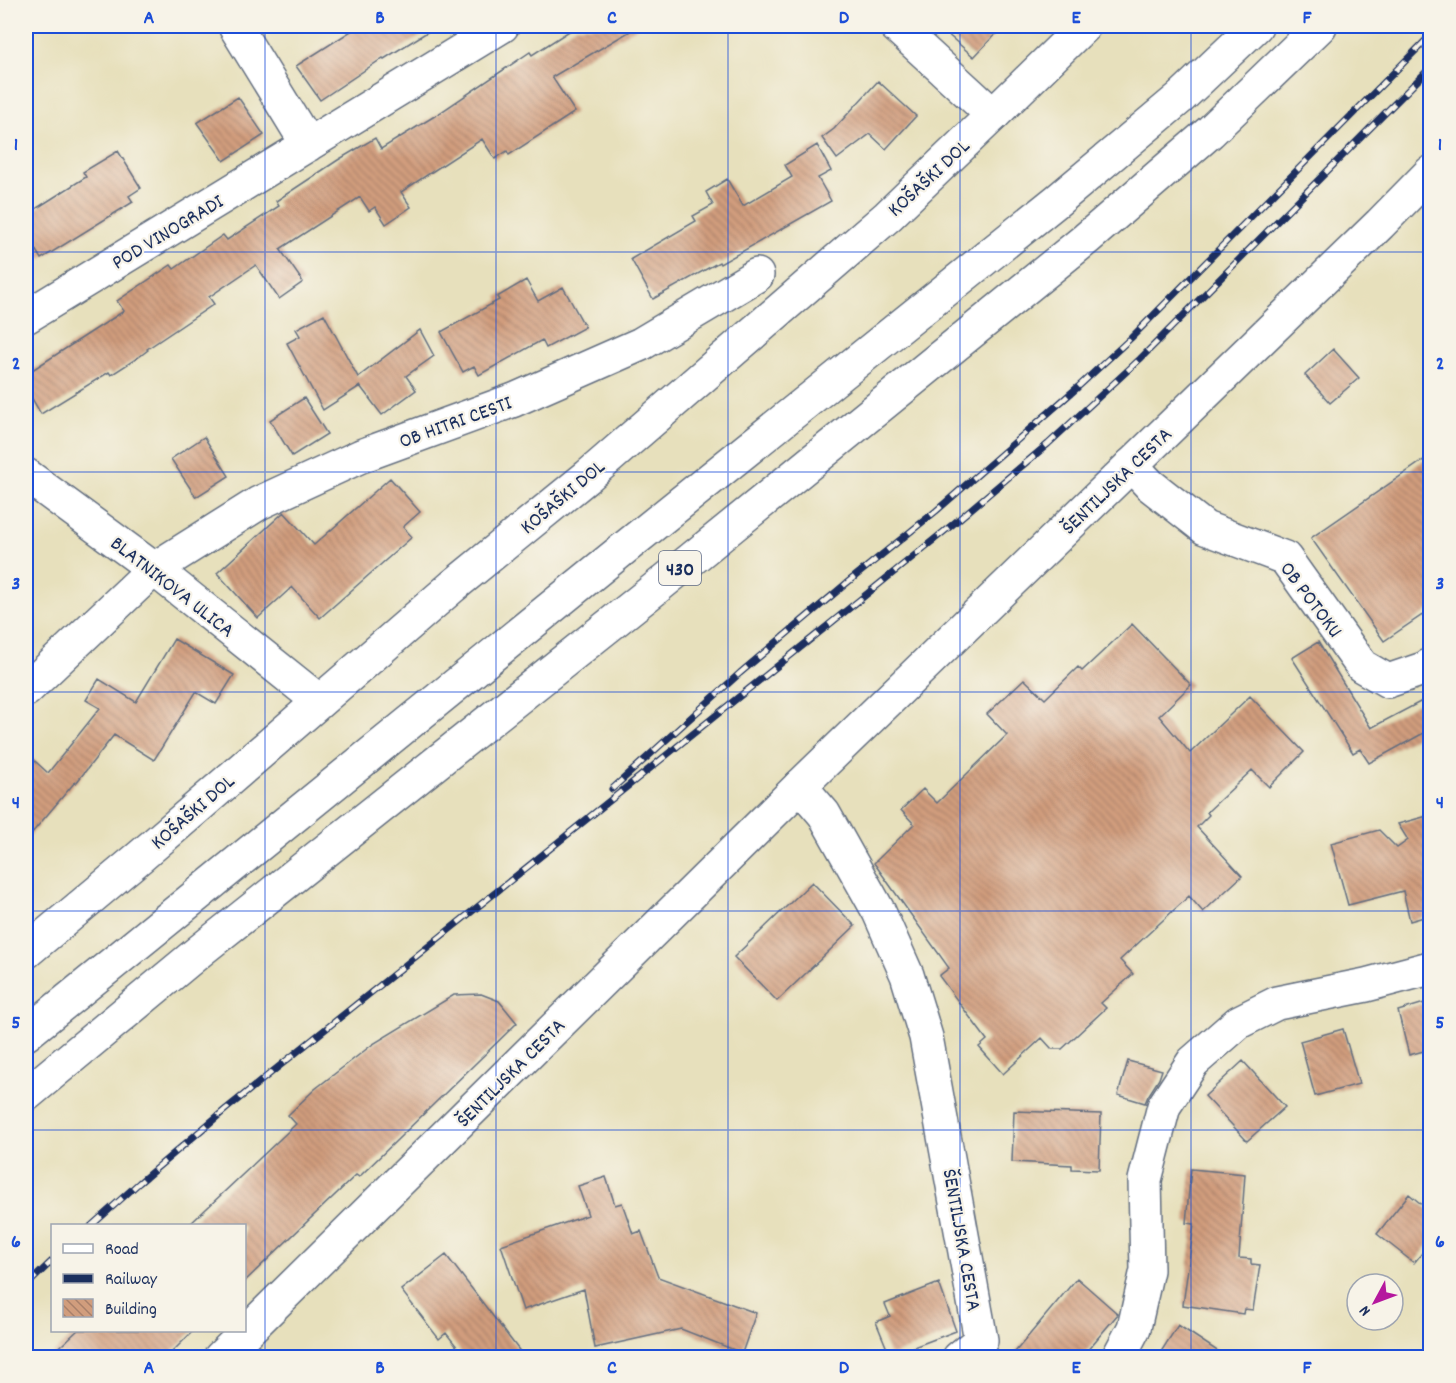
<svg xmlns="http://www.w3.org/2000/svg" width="1456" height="1383" viewBox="0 0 1456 1383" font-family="Dekko,sans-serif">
  <defs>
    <pattern id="building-back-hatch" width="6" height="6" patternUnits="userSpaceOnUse" patternTransform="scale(1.5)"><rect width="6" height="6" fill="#d19d7d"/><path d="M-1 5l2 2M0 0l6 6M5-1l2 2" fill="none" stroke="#a9806a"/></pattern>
  </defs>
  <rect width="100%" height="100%" fill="#f7f3e8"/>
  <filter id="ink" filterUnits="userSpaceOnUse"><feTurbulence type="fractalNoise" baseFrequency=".0167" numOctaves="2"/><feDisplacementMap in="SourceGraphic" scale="12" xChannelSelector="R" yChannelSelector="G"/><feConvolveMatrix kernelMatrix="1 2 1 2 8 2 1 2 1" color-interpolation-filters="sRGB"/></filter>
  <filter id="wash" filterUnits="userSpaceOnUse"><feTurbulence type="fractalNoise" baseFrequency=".008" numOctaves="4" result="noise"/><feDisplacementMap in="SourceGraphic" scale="24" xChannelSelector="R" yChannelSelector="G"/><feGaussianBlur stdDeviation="1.35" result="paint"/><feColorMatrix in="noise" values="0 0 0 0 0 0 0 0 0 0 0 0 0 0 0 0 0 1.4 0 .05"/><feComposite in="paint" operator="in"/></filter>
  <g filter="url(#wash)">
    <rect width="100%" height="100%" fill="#e7e0bc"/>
    <g id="blocks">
      <path fill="url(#building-back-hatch)" d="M359,26H437L384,59L383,58L320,100L296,66Z
        M577,26H639L552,77L575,112L509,155L507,151L495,159L482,139L401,192L411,207L386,224L375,207L369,211L360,197L280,249L303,282L279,299L256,265L209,297L214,304L147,349L148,350L139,357L111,375L109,372L41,414L26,388V374L124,311L117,301L171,265L174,269L223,235L227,240L279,206L276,201L338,160L375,138L381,149L438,114L530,52L532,55Z
        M938,26H1003L974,57Z
        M878,81L916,116L886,149L870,134L837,159L822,138L834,129Z
        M238,97L264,135L224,161L197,123Z
        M817,145L831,171L818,178L831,201L720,264L719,262L653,299L631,259L696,221L693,216L713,205L706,192L727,179L743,206L792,177L785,165Z
        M118,151L141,188L129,196L133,202L41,259L26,234V215L86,177L83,172Z
        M526,280L538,301L563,287L585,327L546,348L542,340L479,375L474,366L463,372L441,332L499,300L497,297Z
        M324,314L358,377L420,330L434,356L406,376L416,390L382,415L360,386L323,410L287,343L300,336L296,329Z
        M1333,349L1359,378L1330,403L1305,375Z
        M304,398L327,434L292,456L270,420Z
        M204,437L229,476L196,497L171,459Z
        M1431,455V609L1384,641L1311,538Z
        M390,478L420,512L403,527L412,537L320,618L292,587L258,618L217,573L284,512L314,545Z
        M1132,624L1191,685L1159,716L1190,753L1250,696L1304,752L1269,787L1252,770L1207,812L1209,815L1197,827L1242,876L1203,912L1189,896L1120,960L1133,974L1101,1003L1106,1008L1062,1049H1052L1042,1038L1003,1074L979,1047L987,1040L939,976L949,968L874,863L914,824L901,810L923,789L937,803L1007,735L987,714L1024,679L1045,699L1078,667L1082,671Z
        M174,639L234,675L216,704L196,692L154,760L114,735L76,783L75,782L26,840V753L48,773L100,708L86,700L99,679L136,702Z
        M1318,642L1371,728L1422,701L1431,716V729L1369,763L1360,749L1353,753L1292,658Z
        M1431,815V915L1410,921L1403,891L1348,905L1331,843L1379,830L1397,848L1408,840L1398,824Z
        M812,882L855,926L777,1001L734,957Z
        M481,994L499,1001L517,1023L359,1177L356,1175L244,1282V1226H188L296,1124L288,1115L315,1089L373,1044L454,995Z
        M1431,1001V1049L1409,1055L1398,1011Z
        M1343,1029L1359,1084L1315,1096L1300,1041Z
        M1128,1061L1162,1070L1159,1079L1148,1096L1145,1103L1118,1095Z
        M1243,1061L1285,1107L1247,1141L1205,1096Z
        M1014,1111L1101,1114L1099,1170L1072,1169V1165L1012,1162Z
        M1191,1169L1245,1174L1239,1258L1251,1259V1264L1260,1265L1253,1310L1244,1309L1243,1314L1183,1305L1194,1224L1186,1223Z
        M606,1177L615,1205L622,1203L633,1234L641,1231L658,1277L756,1313L742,1353L681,1329L595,1348L584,1289L523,1310L501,1245L588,1215L578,1186Z
        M1409,1194L1431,1212V1242L1414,1263L1377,1234Z
        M446,1255L525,1358H466L446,1333L439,1339L401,1290Z
        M1077,1278L1118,1314L1081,1358H1010Z
        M939,1283L956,1331L890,1356L876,1322L890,1316L885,1304Z
        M1178,1325L1228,1358H1157Z
        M78,1330H194L166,1358H48Z"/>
    </g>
  </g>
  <g filter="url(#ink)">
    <use href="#blocks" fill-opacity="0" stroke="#626d7f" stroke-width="1.5"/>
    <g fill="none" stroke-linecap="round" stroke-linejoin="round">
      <defs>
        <path id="street" d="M235,26L308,145
          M896,26L993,115
          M26,317L502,26
          M1131,465L1150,485L1205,528L1285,558L1362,666L1388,681L1426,668L1430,665
          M26,475L154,569L319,701
          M26,690L154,569L259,503L361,456L514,400L641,344L757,275
          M800,786L824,814L879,912L907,975L926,1037L981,1340L959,1358
          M1118,1358L1134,1328L1147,1270L1145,1180L1164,1106L1193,1062L1239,1022L1277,1003L1366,985L1430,968"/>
        <path id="secondary" d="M26,952L141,856L453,586L588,476L888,216L993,115L1084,26
          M220,1358L800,786L1380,224L1430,173"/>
        <path id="highway" d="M26,1034L627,546L1058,200L1181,97L1256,26
          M26,1095L201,950L656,588L1086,239L1210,132L1320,26"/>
      </defs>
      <use href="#street" stroke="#626d7f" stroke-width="36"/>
      <use href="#secondary" stroke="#626d7f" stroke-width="36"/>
      <use href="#highway" stroke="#626d7f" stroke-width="36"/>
      <use href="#street" stroke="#fff" stroke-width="33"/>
      <use href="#secondary" stroke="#fff" stroke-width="33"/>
      <use href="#highway" stroke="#fff" stroke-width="33"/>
      <defs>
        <path id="rail" d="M612,789L740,673L848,582L936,511L1078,387L1131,338L1430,36
          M91,1226L139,1183L226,1109L862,598L952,525L1048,444L1140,359L1430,68
          M26,1286L52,1261"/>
      </defs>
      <use href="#rail" stroke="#1b2f5e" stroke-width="7"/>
      <use href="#rail" stroke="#f7f3e8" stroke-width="4.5" stroke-dasharray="14" stroke-linecap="butt"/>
    </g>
  </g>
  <path fill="none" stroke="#1d4ed8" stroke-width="1.5" stroke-opacity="0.55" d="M265,26V1358M496,26V1358M728,26V1358M960,26V1358M1191,26V1358M26,252H1430M26,472H1430M26,692H1430M26,911H1430M26,1130H1430"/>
  <g text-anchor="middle" stroke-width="4.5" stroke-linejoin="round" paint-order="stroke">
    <rect fill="#f7f3e8" stroke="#5d6a87" stroke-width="1.5" x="659" y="551" width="42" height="34" rx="4.5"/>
    <g font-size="20" font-weight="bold" fill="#1b2f5e">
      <text x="680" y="575">430</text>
    </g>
    <g font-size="21" fill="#1b2f5e" stroke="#f7f3e8">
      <text transform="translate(928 177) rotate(-43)" y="7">KOŠAŠKI DOL</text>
      <text transform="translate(167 231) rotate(-31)" y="7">POD VINOGRADI</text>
      <text transform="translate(455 421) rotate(-20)" y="7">OB HITRI CESTI</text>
      <text transform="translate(1116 480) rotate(-44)" y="7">ŠENTILJSKA CESTA</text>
      <text transform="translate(562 496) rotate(-40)" y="7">KOŠAŠKI DOL</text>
      <text transform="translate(173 586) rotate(38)" y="7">BLATNIKOVA ULICA</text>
      <text transform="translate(1312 599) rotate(53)" y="7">OB POTOKU</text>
      <text transform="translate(192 811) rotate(-41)" y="7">KOŠAŠKI DOL</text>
      <text transform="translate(510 1072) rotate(-45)" y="7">ŠENTILJSKA CESTA</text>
      <text transform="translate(963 1240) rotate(80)" y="7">ŠENTILJSKA CESTA</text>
    </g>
  </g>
  <rect width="1456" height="1383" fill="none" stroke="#f7f3e8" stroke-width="66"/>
  <rect x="51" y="1224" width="195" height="108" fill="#f7f3e8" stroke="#9fa5b1" stroke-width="1.5"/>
  <rect x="63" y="1244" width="30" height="9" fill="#ffffff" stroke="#9fa5b1" stroke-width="1.5"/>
  <text x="105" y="1254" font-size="18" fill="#1b2f5e">Road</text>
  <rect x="63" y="1274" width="30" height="9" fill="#1b2f5e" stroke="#9fa5b1" stroke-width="1.5"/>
  <text x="105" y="1284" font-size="18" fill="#1b2f5e">Railway</text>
  <rect x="63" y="1299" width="30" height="18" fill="url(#building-back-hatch)" stroke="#9fa5b1" stroke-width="1.5"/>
  <text x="105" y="1314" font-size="18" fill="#1b2f5e">Building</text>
  <g transform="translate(1375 1302) rotate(229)"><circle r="28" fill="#f7f3e8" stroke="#9fa5b1" stroke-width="1.5"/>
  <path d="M0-4.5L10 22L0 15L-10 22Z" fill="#b5179e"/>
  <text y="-9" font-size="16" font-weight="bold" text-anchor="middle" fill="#1b2f5e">N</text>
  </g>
  <rect x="33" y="33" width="1390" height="1317" fill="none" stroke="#1d4ed8" stroke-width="2"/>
  <g font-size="20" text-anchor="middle" font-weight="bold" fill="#1d4ed8">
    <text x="149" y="23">A</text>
    <text x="380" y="23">B</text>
    <text x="612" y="23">C</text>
    <text x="844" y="23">D</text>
    <text x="1076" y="23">E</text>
    <text x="1307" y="23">F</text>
    <text x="16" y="150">1</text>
    <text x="1440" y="150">1</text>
    <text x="16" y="369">2</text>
    <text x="1440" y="369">2</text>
    <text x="16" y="589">3</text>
    <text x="1440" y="589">3</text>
    <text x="16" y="808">4</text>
    <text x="1440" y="808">4</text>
    <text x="16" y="1028">5</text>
    <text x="1440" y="1028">5</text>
    <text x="16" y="1247">6</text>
    <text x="1440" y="1247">6</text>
    <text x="149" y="1373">A</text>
    <text x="380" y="1373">B</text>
    <text x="612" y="1373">C</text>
    <text x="844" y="1373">D</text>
    <text x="1076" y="1373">E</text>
    <text x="1307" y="1373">F</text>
  </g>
</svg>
